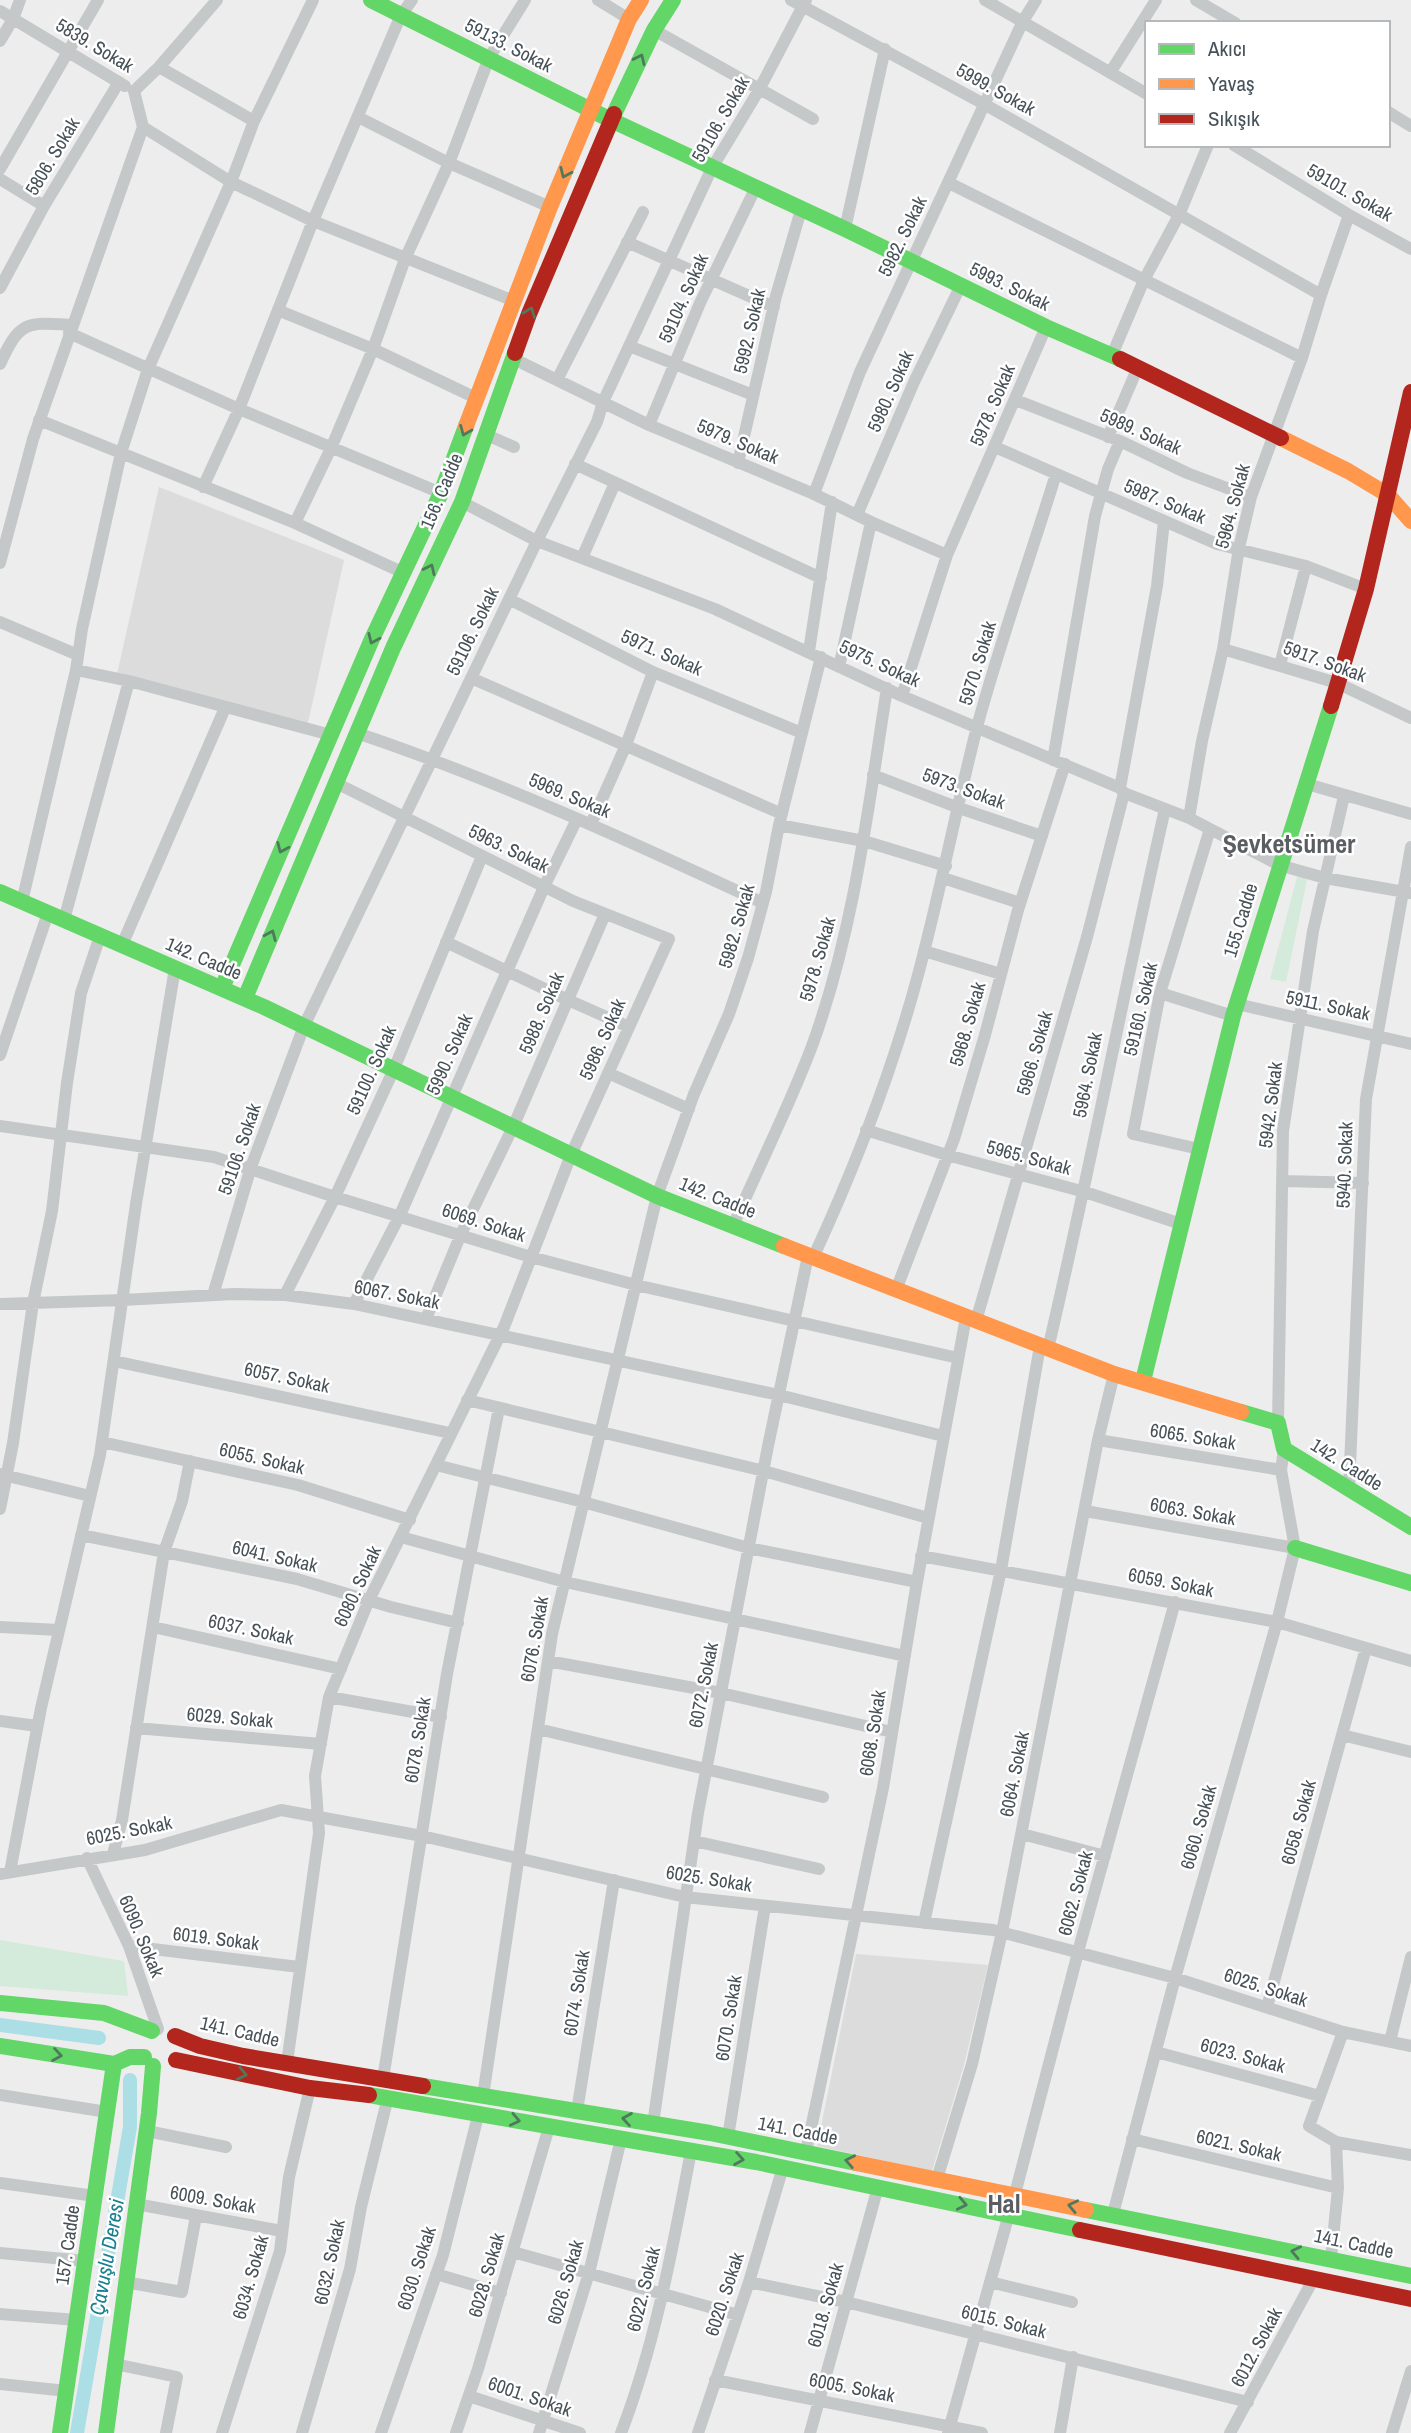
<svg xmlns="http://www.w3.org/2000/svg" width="1411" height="2433" viewBox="0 0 1411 2433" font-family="'Archivo Narrow',sans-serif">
  <rect width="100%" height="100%" fill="#eeeded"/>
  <path fill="#dcdcdd" d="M159,487L344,560L308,723L117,674Z
    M856,1954L988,1965L964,2065L932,2171L817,2146Z"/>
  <path fill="#d4ebdb" d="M1298,873L1308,875L1286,982L1270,979Z
    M0,1940L124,1961L128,1996L0,1986Z"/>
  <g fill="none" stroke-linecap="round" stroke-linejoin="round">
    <path stroke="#acdee6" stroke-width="14" d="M0,2025L99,2038
      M77,2433L130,2127V2080"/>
    <path stroke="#c5c8c9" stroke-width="12" d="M598,0L629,19
      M791,0L984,104L1321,295
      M985,0L1147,94
      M1196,0L1235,23
      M0,11L125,86
      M654,30L813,119
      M0,41L13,19L20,0
      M159,67L254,121
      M1110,73L1156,0
      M134,91L159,67L217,0
      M1388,112L1411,126
      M358,117L449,163L550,207
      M143,127L231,182L313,221L514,301
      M1234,145L1349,215L1411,249
      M0,169L98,0
      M0,179L44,206
      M949,183L1302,358
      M845,229L885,49
      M627,242L774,307
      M0,288L44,206L119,82
      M280,311L373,349L478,399
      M69,333L239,409L441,493
      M629,346L753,395
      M1112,355L1144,280L1179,215L1208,145
      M514,359L649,425L814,494L871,522L947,555
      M0,364C20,320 27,322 72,325
      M558,378L643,212
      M1016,400L1120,441L1187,473L1251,497
      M39,420L295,523L404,573
      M649,425L700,303L755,189
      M487,435L514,447
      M1108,437L1138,367
      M995,447L1217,544L1306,566L1366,589
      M738,463L776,296L801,210
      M575,464L821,578
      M203,487L239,409L313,221L401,15L412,0
      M814,494L860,372L1023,21L1036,0
      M462,502L537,541L715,609L902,696L1120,788L1124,793L1189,818L1279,865L1325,878L1411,893
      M857,515L914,382L961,285
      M295,523L332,446L373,349L405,259L449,163L489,58L525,0
      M582,558L615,483
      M0,563L33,439L143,127L134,91
      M509,599L653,672L802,733
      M0,622L78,655
      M1223,649L1337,683L1411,718
      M809,651L832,502
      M1280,665L1306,566
      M839,667L871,522
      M76,670L129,681L331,735
      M471,678L782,814
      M902,696L947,555L1046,327
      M357,733C496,780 630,841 763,903
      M1053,760L1095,516L1108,469L1120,441
      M873,775L959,808L1042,836
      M1307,784L1411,814
      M1120,788L1157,586L1164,521
      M1189,818L1202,741L1223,649L1239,548L1251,497L1302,358L1321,295L1349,215
      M591,824L626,745L653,672
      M779,825L864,841L946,866
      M943,878L1020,903
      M22,902L76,670L82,629L121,453L148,369L231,182L254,121L313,0
      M64,920L129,681
      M446,942L568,1000L629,1027
      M122,945L225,708
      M924,951L1001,974
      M1160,993L1233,1016
      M1237,1004L1411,1044
      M0,1055L48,913
      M608,1073L689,1109
      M0,1126L214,1157L335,1197L531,1257L636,1285L958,1358
      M866,1130L947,1155L1085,1192L1181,1224
      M1199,1149L1133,1134L1160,993L1210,829
      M1283,1181L1363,1183
      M733,1226C759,1166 789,1107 812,1046C854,931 868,809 887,688
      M813,1258C855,1167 892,1072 918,975C940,893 956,809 977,727C1000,642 1030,558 1056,474
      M896,1290L954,1139L985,1035L1018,910L1065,764
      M213,1295L251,1167L304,1026L537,541L597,422L603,402L712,168L759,90L806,0
      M285,1295L335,1197L394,1069L482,856
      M0,1304L123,1300L234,1294L285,1295L354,1304L779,1395L943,1436
      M354,1304L400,1215L544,887L577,819
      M426,1319L461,1234L513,1127L605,914
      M976,1321L1087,937L1124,793
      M1048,1349C1090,1170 1124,989 1165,809
      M114,1361L450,1433
      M467,1400L764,1471L928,1518
      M1278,1423L1283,1131L1313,931L1344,796
      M1098,1440L1281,1470
      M102,1442L298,1485L410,1520
      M436,1465L583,1502L749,1548L917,1582
      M0,1474L90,1496
      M1349,1488L1366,1099L1411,847
      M0,1509L13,1443L33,1303L52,1211L67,1083L81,993L100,936
      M1085,1511L1295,1548
      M81,1535L297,1579L391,1607L458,1623
      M401,1537L565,1582L905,1656
      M921,1556L1277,1622L1411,1661
      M0,1627L59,1630
      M153,1627L341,1669
      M548,1661L721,1693L892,1732
      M329,1697L441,1717
      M0,1721L37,1726
      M136,1728L321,1744
      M538,1729L823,1797
      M1342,1735L1411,1752
      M1022,1834L1105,1856
      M694,1841L819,1869
      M113,1854L122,1820L164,1552L182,1501L190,1461
      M87,1858L129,1946L158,2029
      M10,1872L41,1708L100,1455L136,1204L175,968
      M0,1874L145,1850L281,1810L422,1836L685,1897L993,1930L1175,1978L1343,2032L1411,2046
      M924,1923L1001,1570L1040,1346
      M129,1946L299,1967
      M1267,2007L1366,1648
      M1343,2032L1309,2126L1336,2142L1411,2155
      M1390,2041L1411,1957
      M1156,2052L1320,2096
      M287,2063L319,1833L315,1776L329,1697L369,1600L504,1327L571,1155L669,939L573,901L336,783
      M383,2079L447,1674L499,1408
      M0,2095L107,2112
      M483,2096L552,1634L657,1196L694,1094L729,1014L748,958L766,892L779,825L821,657
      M577,2111L614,1880
      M653,2124L698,1813L768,1446L808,1256
      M147,2131L226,2147
      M728,2137L765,1906
      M1132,2139L1338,2188
      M806,2152L883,1788L917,1582L966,1317
      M937,2179L972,2064L1002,1932L1098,1440L1114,1374
      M0,2183L95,2196
      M1015,2194L1081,1941L1175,1602
      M136,2204L282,2231
      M1113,2214L1175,1978L1277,1622L1295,1548L1281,1470L1284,1449
      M513,2252L738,2315
      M0,2253L86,2261
      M1331,2259L1338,2188L1336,2142
      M436,2274L501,2293
      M125,2282L182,2292L196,2216
      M749,2282L846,2302L1248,2402
      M990,2282L1072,2302
      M0,2314L77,2320
      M115,2364L177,2377L166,2433
      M715,2380L982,2433
      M0,2384L67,2391
      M469,2396L580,2433
      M222,2433L280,2251L289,2177L310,2088
      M302,2433L350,2269L361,2207L388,2097
      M381,2433L443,2255L479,2112
      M456,2433L478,2369L549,2127
      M539,2433L589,2273L621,2139
      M621,2433C656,2342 673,2246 691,2151
      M698,2433L749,2282L783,2167
      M810,2433L878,2187
      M948,2433L1009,2214
      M1060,2433L1073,2357
      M1230,2433L1314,2278
      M1392,2433L1411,2371"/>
    <path stroke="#63d668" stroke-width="16" d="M371,0L611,120L845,229L1046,327L1120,359
      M614,114L654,30L673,0
      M0,892L264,1007L657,1196L784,1246
      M222,988L372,639L441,493L466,426
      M245,998L393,648L462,502L515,353
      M1143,1381L1233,1016L1331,706
      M1241,1412L1278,1423L1284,1449L1411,1527
      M1295,1548L1411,1583
      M0,2003L104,2013L152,2031
      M0,2046L114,2064L130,2057H144
      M423,2086L710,2133L856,2163
      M369,2095L756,2162L1080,2230
      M1086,2210L1411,2276
      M60,2433L114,2064
      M106,2433L149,2113L153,2066"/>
    <path stroke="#ff974d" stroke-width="16" d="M466,426L550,207L629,19L641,0
      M1281,438L1348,471L1388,495L1411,521
      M784,1246L1114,1374L1241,1412
      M856,2163L1086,2210"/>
    <path stroke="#b3261e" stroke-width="16" d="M515,353L529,314L614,114
      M1120,359L1281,438
      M1331,706L1366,589L1411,392
      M175,2036L200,2046L243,2056L423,2086
      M176,2060L310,2088L369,2095
      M1080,2230L1411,2299"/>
  </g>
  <defs><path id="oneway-chevron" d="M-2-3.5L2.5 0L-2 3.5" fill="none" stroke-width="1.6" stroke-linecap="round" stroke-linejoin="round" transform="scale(1.75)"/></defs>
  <g stroke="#4f795d">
    <use href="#oneway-chevron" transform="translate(640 59) rotate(-65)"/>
    <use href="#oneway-chevron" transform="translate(565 173) rotate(114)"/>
    <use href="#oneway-chevron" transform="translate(530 312) rotate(-69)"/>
    <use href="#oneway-chevron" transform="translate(465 431) rotate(112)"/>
    <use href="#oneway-chevron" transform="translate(430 569) rotate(-65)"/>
    <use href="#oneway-chevron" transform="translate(373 639) rotate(114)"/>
    <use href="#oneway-chevron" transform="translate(282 848) rotate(113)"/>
    <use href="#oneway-chevron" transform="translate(271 935) rotate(-67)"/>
    <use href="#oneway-chevron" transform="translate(57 2055) rotate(9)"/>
    <use href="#oneway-chevron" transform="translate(242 2074) rotate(12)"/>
    <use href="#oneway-chevron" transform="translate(627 2119) rotate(-171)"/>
    <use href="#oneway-chevron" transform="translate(515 2120) rotate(12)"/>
    <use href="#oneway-chevron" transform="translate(739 2159) rotate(9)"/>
    <use href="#oneway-chevron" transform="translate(850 2161) rotate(-169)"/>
    <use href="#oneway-chevron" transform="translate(962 2204) rotate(12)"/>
    <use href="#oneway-chevron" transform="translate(1073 2206) rotate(-168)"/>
    <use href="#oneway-chevron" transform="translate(1296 2252) rotate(-168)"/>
  </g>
  <g text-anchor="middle" stroke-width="5" stroke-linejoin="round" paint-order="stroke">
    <g font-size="19" fill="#475158" stroke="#fff">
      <text transform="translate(95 45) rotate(31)" y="7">5839. Sokak</text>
      <text transform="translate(509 45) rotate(27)" y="7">59133. Sokak</text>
      <text transform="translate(996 89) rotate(29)" y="7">5999. Sokak</text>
      <text transform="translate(720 119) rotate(-60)" y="7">59106. Sokak</text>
      <text transform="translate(52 156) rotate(-59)" y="7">5806. Sokak</text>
      <text transform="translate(1350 192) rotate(30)" y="7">59101. Sokak</text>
      <text transform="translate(902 236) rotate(-64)" y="7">5982. Sokak</text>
      <text transform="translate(1010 286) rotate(26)" y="7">5993. Sokak</text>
      <text transform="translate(683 298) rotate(-66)" y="7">59104. Sokak</text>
      <text transform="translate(749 331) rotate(-77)" y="7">5992. Sokak</text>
      <text transform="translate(890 391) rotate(-66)" y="7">5980. Sokak</text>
      <text transform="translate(992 405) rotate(-67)" y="7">5978. Sokak</text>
      <text transform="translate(1141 431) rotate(24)" y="7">5989. Sokak</text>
      <text transform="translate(738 441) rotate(23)" y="7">5979. Sokak</text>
      <text transform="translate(441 491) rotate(-67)" y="7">156. Cadde</text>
      <text transform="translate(1165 501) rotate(23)" y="7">5987. Sokak</text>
      <text transform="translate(1232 506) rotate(-75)" y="7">5964. Sokak</text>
      <text transform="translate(472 631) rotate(-64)" y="7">59106. Sokak</text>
      <text transform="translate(662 652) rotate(24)" y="7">5971. Sokak</text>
      <text transform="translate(1325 661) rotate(20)" y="7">5917. Sokak</text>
      <text transform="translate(880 663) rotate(25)" y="7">5975. Sokak</text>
      <text transform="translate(977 663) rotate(-73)" y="7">5970. Sokak</text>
      <text transform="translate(964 788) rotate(20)" y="7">5973. Sokak</text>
      <text transform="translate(570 795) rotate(23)" y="7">5969. Sokak</text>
      <text transform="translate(509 848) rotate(26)" y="7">5963. Sokak</text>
      <text transform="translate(1240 920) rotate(-73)" y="7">155.Cadde</text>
      <text transform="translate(736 926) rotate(-74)" y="7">5982. Sokak</text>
      <text transform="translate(204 958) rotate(23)" y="7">142. Cadde</text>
      <text transform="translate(817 959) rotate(-74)" y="7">5978. Sokak</text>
      <text transform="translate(1328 1005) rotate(12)" y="7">5911. Sokak</text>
      <text transform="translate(1140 1009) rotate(-77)" y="7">59160. Sokak</text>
      <text transform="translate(541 1013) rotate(-67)" y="7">5988. Sokak</text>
      <text transform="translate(967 1024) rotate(-74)" y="7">5968. Sokak</text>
      <text transform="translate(602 1039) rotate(-66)" y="7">5986. Sokak</text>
      <text transform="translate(1034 1053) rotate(-74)" y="7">5966. Sokak</text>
      <text transform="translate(449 1054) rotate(-66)" y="7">5990. Sokak</text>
      <text transform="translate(371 1070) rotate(-66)" y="7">59100. Sokak</text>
      <text transform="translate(1087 1075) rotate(-79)" y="7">5964. Sokak</text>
      <text transform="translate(1270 1105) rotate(-83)" y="7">5942. Sokak</text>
      <text transform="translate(239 1149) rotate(-71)" y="7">59106. Sokak</text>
      <text transform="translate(1029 1157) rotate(15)" y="7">5965. Sokak</text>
      <text transform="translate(1344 1165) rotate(-88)" y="7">5940. Sokak</text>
      <text transform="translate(718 1197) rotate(22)" y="7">142. Cadde</text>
      <text transform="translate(484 1222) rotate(18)" y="7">6069. Sokak</text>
      <text transform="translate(397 1294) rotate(11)" y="7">6067. Sokak</text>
      <text transform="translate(287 1377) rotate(12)" y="7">6057. Sokak</text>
      <text transform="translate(1193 1436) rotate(9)" y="7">6065. Sokak</text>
      <text transform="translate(262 1458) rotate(13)" y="7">6055. Sokak</text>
      <text transform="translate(1347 1464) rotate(32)" y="7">142. Cadde</text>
      <text transform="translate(1193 1511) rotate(10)" y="7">6063. Sokak</text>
      <text transform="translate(275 1556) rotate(13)" y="7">6041. Sokak</text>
      <text transform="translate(1171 1582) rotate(11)" y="7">6059. Sokak</text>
      <text transform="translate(357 1586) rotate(-65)" y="7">6080. Sokak</text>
      <text transform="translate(251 1629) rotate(12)" y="7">6037. Sokak</text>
      <text transform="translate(534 1639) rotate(-80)" y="7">6076. Sokak</text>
      <text transform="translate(703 1685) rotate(-79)" y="7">6072. Sokak</text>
      <text transform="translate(230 1717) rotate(5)" y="7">6029. Sokak</text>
      <text transform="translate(872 1733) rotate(-81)" y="7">6068. Sokak</text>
      <text transform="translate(417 1740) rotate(-81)" y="7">6078. Sokak</text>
      <text transform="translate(1014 1774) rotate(-79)" y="7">6064. Sokak</text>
      <text transform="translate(1298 1822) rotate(-75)" y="7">6058. Sokak</text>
      <text transform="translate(1198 1827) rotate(-74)" y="7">6060. Sokak</text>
      <text transform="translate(129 1830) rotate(-11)" y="7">6025. Sokak</text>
      <text transform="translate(709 1878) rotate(9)" y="7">6025. Sokak</text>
      <text transform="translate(1075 1893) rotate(-75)" y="7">6062. Sokak</text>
      <text transform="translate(142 1936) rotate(67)" y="7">6090. Sokak</text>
      <text transform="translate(216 1938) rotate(7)" y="7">6019. Sokak</text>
      <text transform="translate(1266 1987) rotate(18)" y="7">6025. Sokak</text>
      <text transform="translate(576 1993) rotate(-81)" y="7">6074. Sokak</text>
      <text transform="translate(728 2018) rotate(-81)" y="7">6070. Sokak</text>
      <text transform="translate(240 2031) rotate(13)" y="7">141. Cadde</text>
      <text transform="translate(1243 2055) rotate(15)" y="7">6023. Sokak</text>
      <text transform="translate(798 2130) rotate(11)" y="7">141. Cadde</text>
      <text transform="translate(1239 2145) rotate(13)" y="7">6021. Sokak</text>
      <text transform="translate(213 2199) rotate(10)" y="7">6009. Sokak</text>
      <text transform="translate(1354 2243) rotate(12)" y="7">141. Cadde</text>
      <text transform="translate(67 2245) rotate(-82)" y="7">157. Cadde</text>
      <text transform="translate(329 2262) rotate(-78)" y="7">6032. Sokak</text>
      <text transform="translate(416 2268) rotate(-72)" y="7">6030. Sokak</text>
      <text transform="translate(486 2275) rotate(-74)" y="7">6028. Sokak</text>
      <text transform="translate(250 2277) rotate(-74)" y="7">6034. Sokak</text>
      <text transform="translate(565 2282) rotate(-74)" y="7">6026. Sokak</text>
      <text transform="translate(643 2289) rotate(-76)" y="7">6022. Sokak</text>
      <text transform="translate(724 2294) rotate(-72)" y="7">6020. Sokak</text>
      <text transform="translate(825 2305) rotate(-74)" y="7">6018. Sokak</text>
      <text transform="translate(1004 2321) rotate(14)" y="7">6015. Sokak</text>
      <text transform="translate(1256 2347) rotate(-62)" y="7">6012. Sokak</text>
      <text transform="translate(852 2387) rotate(11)" y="7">6005. Sokak</text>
      <text transform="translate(530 2396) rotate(19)" y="7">6001. Sokak</text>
    </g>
    <g font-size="21" font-style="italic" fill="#198191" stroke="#fff">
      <text transform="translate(107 2257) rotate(-80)" y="7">Çavuşlu Deresi</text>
    </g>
    <g font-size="26" font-weight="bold" fill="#5a5d61" stroke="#fff">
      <text x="1289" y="853">Şevketsümer</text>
      <text x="1004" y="2213">Hal</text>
    </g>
  </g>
  <rect x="1145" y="21" width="245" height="126" fill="#ffffff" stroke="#b5b9bc" stroke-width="2"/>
  <rect x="1159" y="44" width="35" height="10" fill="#63d668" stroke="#b5b9bc" stroke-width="2"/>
  <text x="1208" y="56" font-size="21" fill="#475158">Akıcı</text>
  <rect x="1159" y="79" width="35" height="10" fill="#ff974d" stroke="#b5b9bc" stroke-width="2"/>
  <text x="1208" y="91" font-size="21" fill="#475158">Yavaş</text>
  <rect x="1159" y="114" width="35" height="10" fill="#b3261e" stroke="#b5b9bc" stroke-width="2"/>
  <text x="1208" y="126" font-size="21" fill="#475158">Sıkışık</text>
</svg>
